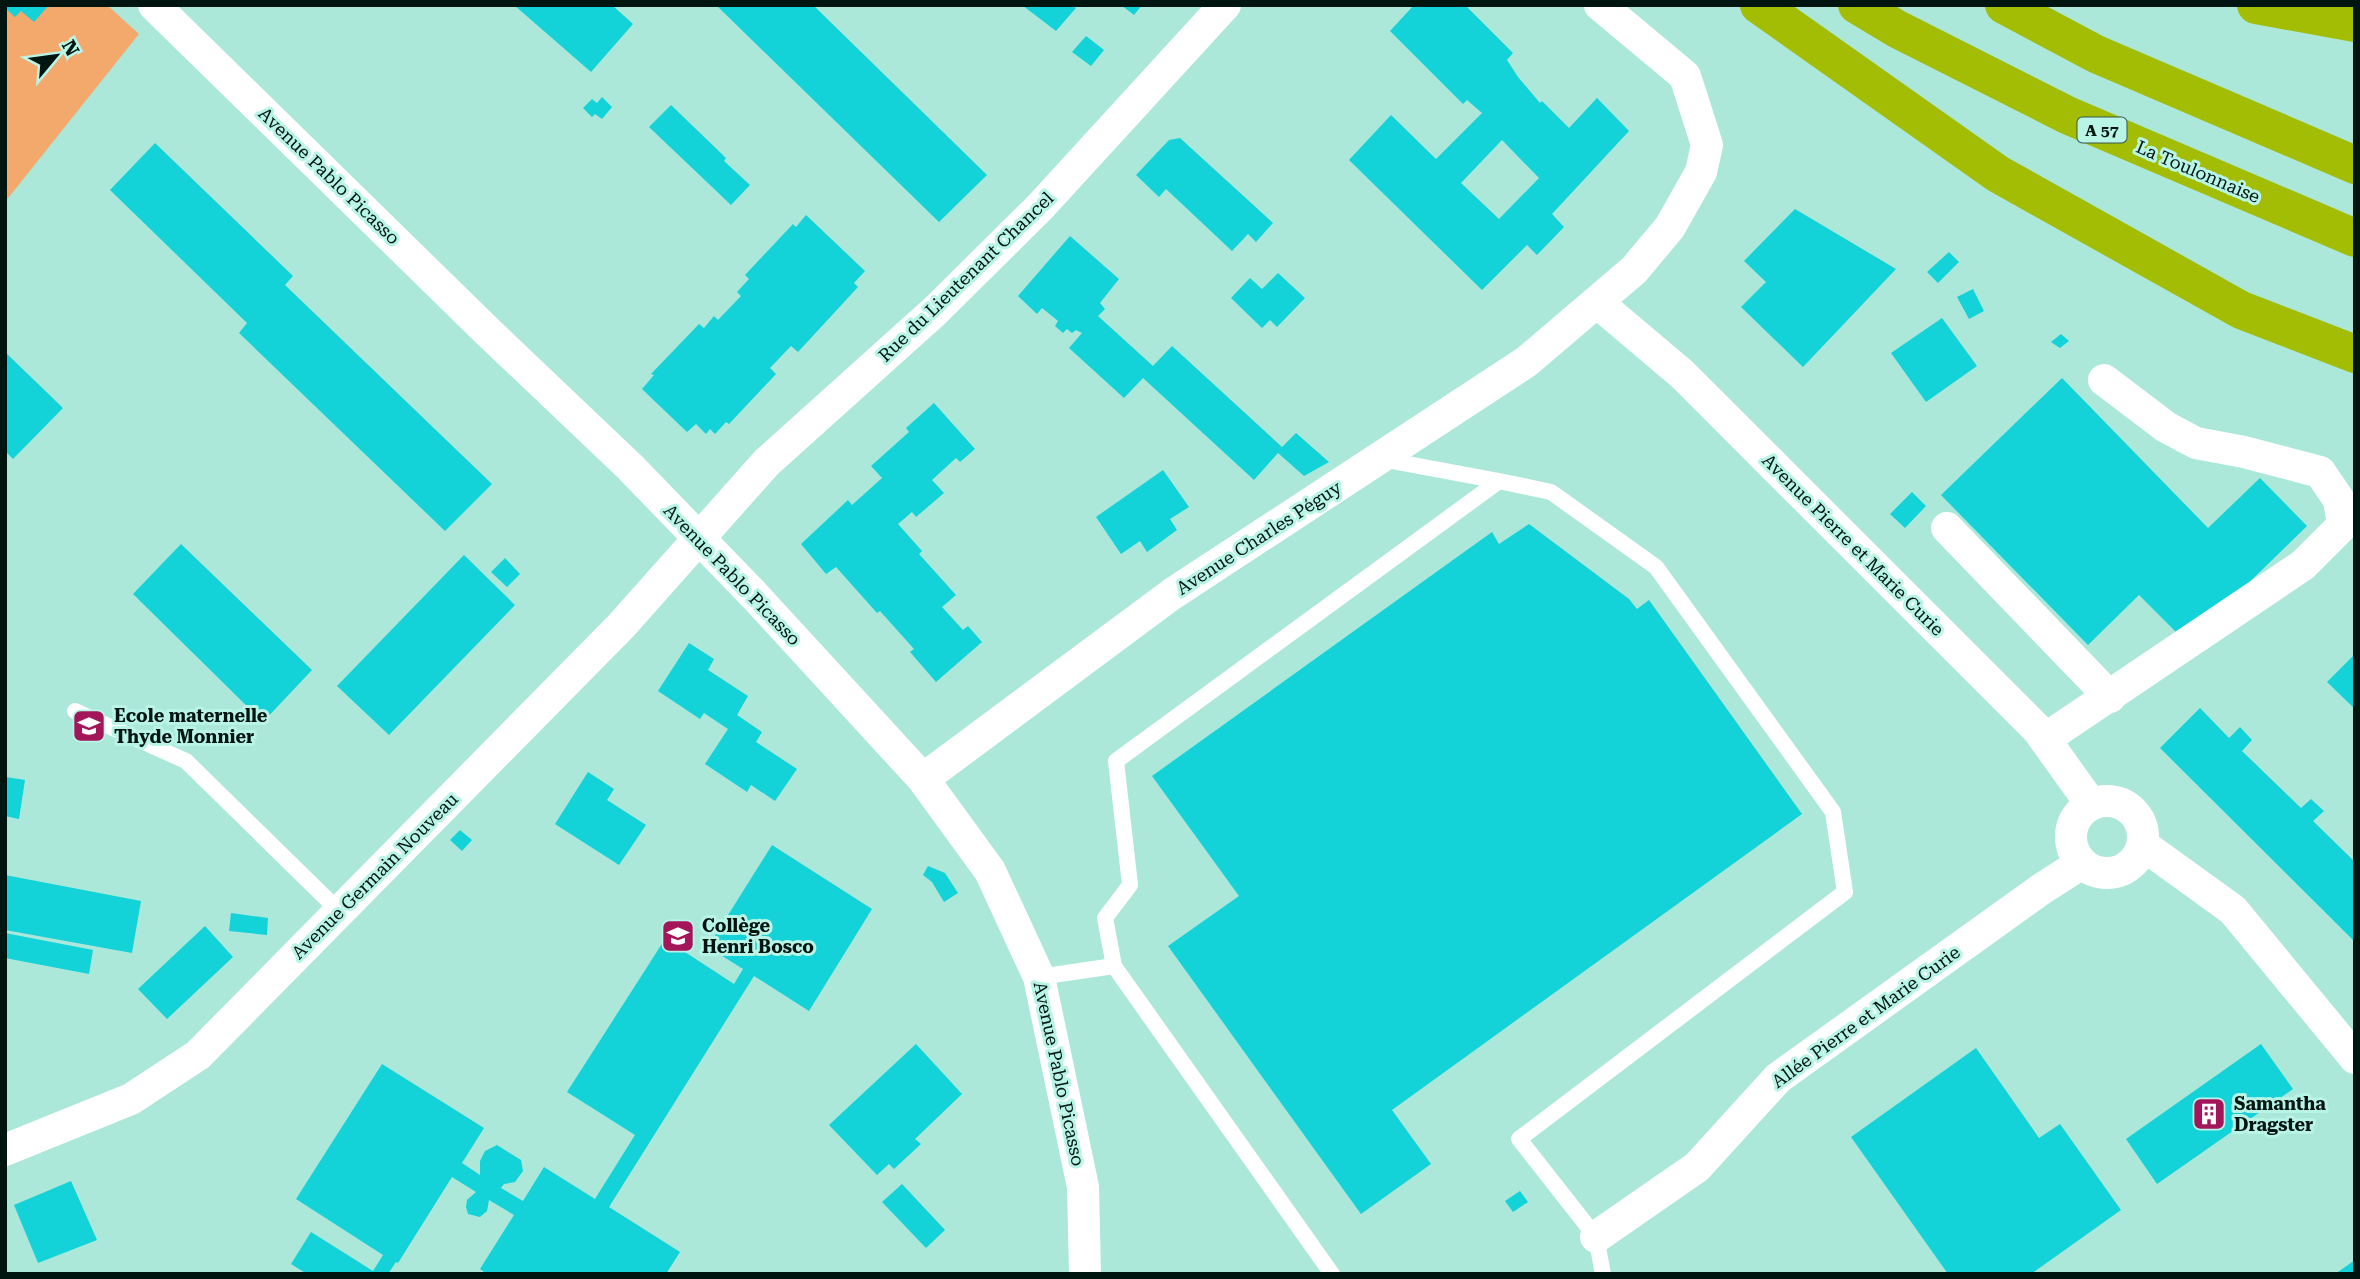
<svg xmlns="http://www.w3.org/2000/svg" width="2360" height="1279" viewBox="0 0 2360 1279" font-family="'Roboto Serif',serif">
  <rect width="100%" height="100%" fill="#abe8da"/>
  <path fill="#f4a96c" d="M5,5H107L139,34L5,202Z"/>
  <path fill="#13d2d8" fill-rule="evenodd" d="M5,5H49L34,22L21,11L15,17L5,8Z
    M514,5H612L633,24L591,72Z
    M716,5H813L987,175L939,222Z
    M1022,5H1072L1076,8L1056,31Z
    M1121,5H1142L1134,15Z
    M1414,5H1465L1513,53L1507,60L1518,77L1540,103L1542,101L1569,128L1597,98L1629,131L1552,214L1564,227L1537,255L1527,245L1482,290L1349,160L1391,115L1436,159L1482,113L1467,100L1463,104L1390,31ZM1502,140L1539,178L1499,219L1461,183Z
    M1086,36L1104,50L1091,66L1072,52Z
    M602,97L612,107L602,119L595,114L592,117L583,108L592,99L597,103Z
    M671,105L726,158L724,161L750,185L731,205L649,127Z
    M1180,138L1273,223L1256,242L1248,234L1232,251L1166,189L1159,197L1136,175L1169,140Z
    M155,143L293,276L285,285L492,484L445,531L239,333L247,323L110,190Z
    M1795,209L1896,269L1803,367L1741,307L1766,282L1744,261Z
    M806,215L865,271L854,283L858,287L798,352L791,346L770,368L776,374L729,424L726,422L715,434L710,429L706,434L696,424L687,432L642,389L654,375L651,374L699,324L704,328L714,316L718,320L741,296L737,292L749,279L745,275L793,224L796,227Z
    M1070,236L1119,279L1100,303L1105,309L1098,316L1153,366L1172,346L1282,447L1296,433L1329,462L1304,476L1278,453L1254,480L1143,378L1124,398L1069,348L1082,333L1076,330L1072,333L1067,329L1063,333L1055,326L1058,321L1042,308L1037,314L1018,296Z
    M1949,252L1959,262L1938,283L1927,272Z
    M1278,273L1305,298L1277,327L1270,320L1262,328L1231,298L1250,278L1262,289Z
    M1973,289L1984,311L1969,319L1957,297Z
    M1942,318L1977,366L1926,402L1891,353Z
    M2061,334L2069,341L2060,348L2051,342Z
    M5,352L63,408L13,459L5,451Z
    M2062,378L2208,528L2260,478L2307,526L2187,643L2139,595L2088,645L1941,495Z
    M934,403L975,449L960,462L956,458L932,480L944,493L916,517L912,512L898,524L922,551L919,554L956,595L942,607L963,630L968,626L982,642L936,682L910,652L914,649L880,611L877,613L836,567L826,574L801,544L848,500L852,505L882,478L871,466L909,432L906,428Z
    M1163,470L1189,507L1170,519L1177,530L1147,552L1140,541L1121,554L1096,517Z
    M1912,492L1926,506L1905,528L1890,514Z
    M1529,524L1629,599L1637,609L1649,600L1802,814L1392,1110L1431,1164L1361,1214L1168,946L1239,896L1152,776L1492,532L1499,544Z
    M181,544L312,670L263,722L133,594Z
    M464,555L515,605L389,735L337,686Z
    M505,558L520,574L507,587L491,572Z
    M689,643L714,659L708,670L748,696L737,715L762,732L756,742L797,769L775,801L751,785L747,792L705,764L728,729L704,713L700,719L658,691Z
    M2355,654V709L2327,682Z
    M2200,708L2229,738L2240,727L2252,740L2242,751L2301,808L2311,799L2324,811L2313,821L2355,862V942L2160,748Z
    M588,772L614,789L607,800L646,825L619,865L555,824Z
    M6,777L25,780L19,819L5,816Z
    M460,830L472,840L462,851L450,840Z
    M772,845L872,909L809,1011L754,976L609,1207L680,1252L666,1274H487L480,1269L514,1215L489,1200L487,1211L480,1217L468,1214L466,1207L467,1200L476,1192L452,1177L398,1263L396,1262L388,1274H307L291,1264L311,1232L373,1271L383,1255L296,1199L382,1064L484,1128L462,1163L480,1175V1161L485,1151L497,1145L521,1160L523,1171L515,1182L504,1184L501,1188L523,1201L544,1167L595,1199L635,1135L567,1092L665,939L734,984L743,969L708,947Z
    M928,866L945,873L958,893L944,902L932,882L923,875Z
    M5,875L141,901L132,953L5,930Z
    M231,913L268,918L267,935L229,931Z
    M205,926L233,957L167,1019L138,989Z
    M5,933L93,950L89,974L5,958Z
    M916,1044L962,1094L915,1139L921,1144L894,1169L889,1164L877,1175L829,1125Z
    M2261,1044L2293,1089L2157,1184L2126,1139Z
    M1976,1048L2039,1138L2060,1124L2121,1210L2031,1274H1948L1851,1137Z
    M71,1181L97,1240L38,1263L14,1205Z
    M902,1184L945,1230L926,1248L882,1202Z
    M1520,1191L1528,1202L1513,1212L1505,1201Z
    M2355,1260V1274H2335Z"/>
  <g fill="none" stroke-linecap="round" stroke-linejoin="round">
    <path stroke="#fff" stroke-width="16" d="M1381,459L1499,481
      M75,711L186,761L340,912
      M1114,966L1105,918L1130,885L1116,761L1499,481L1551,492L1656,567L1833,812L1845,892L1519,1139L1596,1237L1603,1274
      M1039,977L1114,966L1332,1274"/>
    <path stroke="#fff" stroke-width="32" d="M154,5L488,332L630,467L754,595L923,779L990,871L1039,977L1083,1187L1085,1274
      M1598,303L1682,374L2038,730L2091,804
      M1947,528L2110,697
      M2045,739L2303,565L2343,525L2339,500L2320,472L2244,452L2196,443L2166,427L2104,380
      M923,779L1172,594L1526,362L1634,270L1670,227L1701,172L1707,145L1685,76L1600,5
      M2071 837a36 36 0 1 1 72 0a36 36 0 1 1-72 0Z
      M2143,845L2233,910L2355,1058
      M5,1150L131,1099L198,1055L621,626L767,462L935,311L1040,207L1225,5
      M1596,1237L1697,1167L1778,1078L2040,890L2082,863"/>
    <path stroke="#a3bc04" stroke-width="38" d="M1759,5L1998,174L2241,310L2355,354
      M1857,5L1897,29L2067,115L2355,238
      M2004,5L2096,54L2355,165
      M2256,5L2355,23"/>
  </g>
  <defs>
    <symbol id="school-square" viewBox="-11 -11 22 22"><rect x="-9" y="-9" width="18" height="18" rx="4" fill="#a4165a" stroke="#b8f5e7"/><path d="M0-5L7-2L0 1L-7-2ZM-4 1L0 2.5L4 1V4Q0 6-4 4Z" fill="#fff"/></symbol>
    <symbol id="building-square" viewBox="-11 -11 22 22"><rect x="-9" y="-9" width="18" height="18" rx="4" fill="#a4165a" stroke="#b8f5e7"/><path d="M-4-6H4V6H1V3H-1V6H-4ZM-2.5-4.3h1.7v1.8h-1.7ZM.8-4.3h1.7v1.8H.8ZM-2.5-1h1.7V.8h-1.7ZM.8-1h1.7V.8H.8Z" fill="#fff"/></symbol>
  </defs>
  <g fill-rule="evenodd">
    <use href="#school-square" x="70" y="707" width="38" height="38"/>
    <use href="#school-square" x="659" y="917" width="38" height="38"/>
    <use href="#building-square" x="2190" y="1095" width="38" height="38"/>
  </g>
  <g text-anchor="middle" stroke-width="6" stroke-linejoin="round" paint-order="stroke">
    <rect fill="#b8f5e7" stroke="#375850" stroke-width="2" x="2077.5" y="117.5" width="49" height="25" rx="5"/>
    <g font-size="16" font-weight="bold" fill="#001410">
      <text x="2102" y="136">A 57</text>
    </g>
    <g font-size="18" fill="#001410" stroke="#b8f5e7">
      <text transform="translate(2198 172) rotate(23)" y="6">La Toulonnaise</text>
      <text transform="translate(329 176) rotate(44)" y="6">Avenue Pablo Picasso</text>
      <text transform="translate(966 277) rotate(-44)" y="6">Rue du Lieutenant Chancel</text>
      <text transform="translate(1259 538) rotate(-33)" y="6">Avenue Charles Péguy</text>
      <text transform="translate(1853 545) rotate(45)" y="6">Avenue Pierre et Marie Curie</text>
      <text transform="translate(732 575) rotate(46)" y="6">Avenue Pablo Picasso</text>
      <text transform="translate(375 876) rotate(-45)" y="6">Avenue Germain Nouveau</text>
      <text transform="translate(1866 1017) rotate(-36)" y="6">Allée Pierre et Marie Curie</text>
      <text transform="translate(1059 1074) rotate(78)" y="6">Avenue Pablo Picasso</text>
    </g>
    <g font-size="18" font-weight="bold" fill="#001410" stroke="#b8f5e7" text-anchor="start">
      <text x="114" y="722">Ecole maternelle<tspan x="114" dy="21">Thyde Monnier</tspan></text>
      <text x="702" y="932">Collège<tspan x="702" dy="21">Henri Bosco</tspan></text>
      <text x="2234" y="1110">Samantha<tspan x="2234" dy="21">Dragster</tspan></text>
    </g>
  </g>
  <rect width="2360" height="1279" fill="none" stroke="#001410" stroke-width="14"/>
  <g transform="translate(56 56) rotate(61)" stroke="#b8f5e7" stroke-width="5" paint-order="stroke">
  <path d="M0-5L12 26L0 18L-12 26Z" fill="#001410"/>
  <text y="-10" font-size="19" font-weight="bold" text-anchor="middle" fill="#001410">N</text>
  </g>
</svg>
